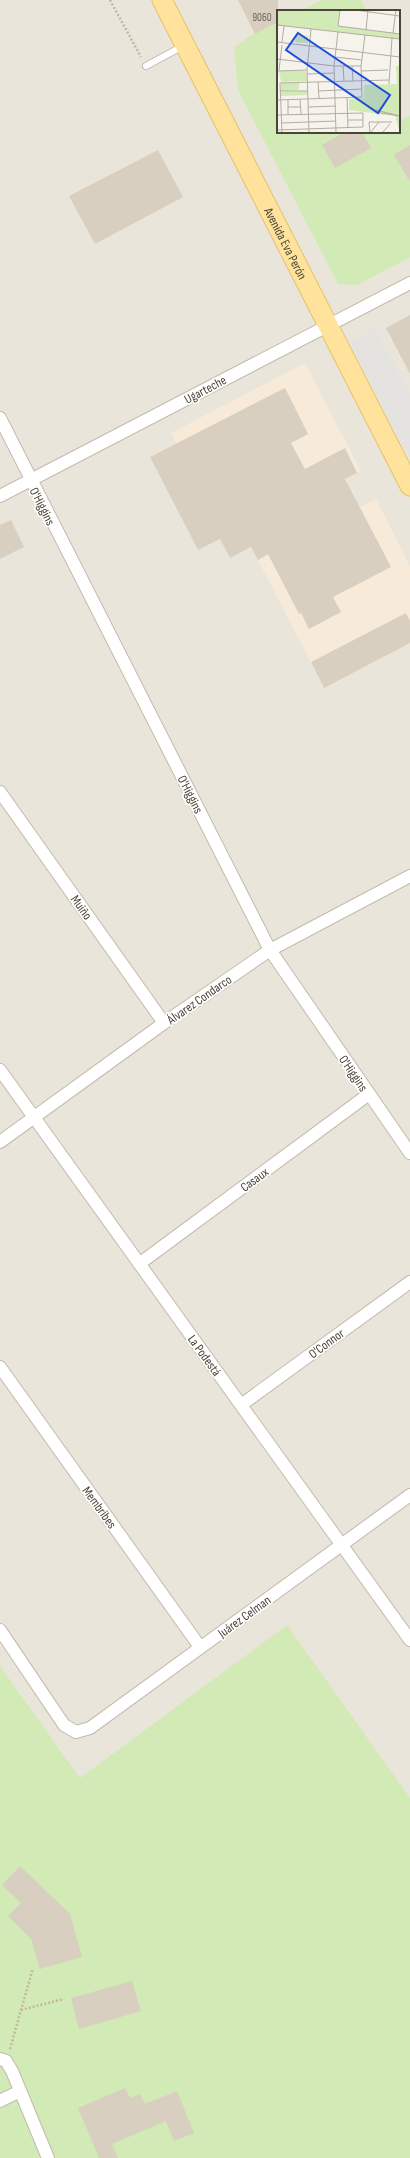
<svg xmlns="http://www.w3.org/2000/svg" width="410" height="2158" viewBox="0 0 410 2158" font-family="'Sofia Sans Condensed',sans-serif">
  <rect width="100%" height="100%" fill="#f6f3ec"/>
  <path fill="#eae5da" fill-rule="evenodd" d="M0,0H410V2158H0ZM278,11H399V132H278Z"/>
  <path fill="#f7ead8" d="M305,363L361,471L243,532L251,547L230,558L220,539L198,550L150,457L176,444L171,433Z
    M376,499L410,566V643L324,688L258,560Z"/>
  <path fill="#d2eab5" d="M322,0H361L366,11H300Z
    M278,22V132H399V121L410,116V257L357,285L338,284L238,90L234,48L248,37Z
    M287,1625L410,1798V2158H0V1666L80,1778Z"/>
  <path fill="#e5e3e0" d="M375,328L410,395V458L350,342Z"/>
  <path fill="#d8cfc1" d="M238,0H278V22L255,34Z
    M345,132H362L371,148L335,168L322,145Z
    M410,145V182L394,155Z
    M158,150L183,197L95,244L69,196Z
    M410,315V374L386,328Z
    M285,388L308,434L291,443L305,469L345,448L357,473L345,479L391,567L333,597L341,612L309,629L301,613L299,614L268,554L258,560L251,547L230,558L220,539L198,550L150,457Z
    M11,520L24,547L0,559V525Z
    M406,613L410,621V643L324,688L311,662Z
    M20,1866L70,1914L82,1957L40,1969L31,1939L8,1916L21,1903L2,1885Z
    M132,1981L141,2011L79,2029L71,1998Z
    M125,2088L130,2098L140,2094L145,2104L177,2091L194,2133L174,2141L166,2121L112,2144L118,2158H99L78,2108Z"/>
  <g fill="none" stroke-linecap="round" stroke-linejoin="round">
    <defs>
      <path id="lane" d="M146,66L183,46"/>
      <path id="street" d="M0,418L270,950L410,1153
        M0,496L410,283
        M0,792L164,1023
        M0,1070L410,1640
        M0,1142L164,1023L270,950L410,876
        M139,1264L369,1094
        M0,1367L200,1647
        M241,1405L410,1282
        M0,1630L64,1725L76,1732L90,1728L410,1495
        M0,2059L6,2061L12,2071L48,2158
        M0,2101L20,2091"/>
      <g id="primary">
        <path id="s1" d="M162,0L410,486"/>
      </g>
    </defs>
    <use href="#lane" stroke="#c2bbae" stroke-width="8"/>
    <use href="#street" stroke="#c2bbae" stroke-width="14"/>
    <use href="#primary" stroke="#e6c16a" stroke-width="21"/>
    <path stroke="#c4b79f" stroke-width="2.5" stroke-dasharray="2 2" stroke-linecap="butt" d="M110,0L141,57
      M21,2010L64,1999
      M10,2049L33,1968"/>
    <use href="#lane" stroke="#fff" stroke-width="6"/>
    <use href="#street" stroke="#fff" stroke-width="12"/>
    <use href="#primary" stroke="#ffe39c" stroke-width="19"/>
  </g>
  <g text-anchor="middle" stroke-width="3.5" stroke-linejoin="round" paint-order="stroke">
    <g font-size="11" fill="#6e675b">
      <text x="262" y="21">9060</text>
    </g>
    <g font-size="13" fill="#4b4439" stroke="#fff">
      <text dy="5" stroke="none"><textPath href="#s1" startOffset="273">Avenida Eva Perón</textPath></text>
      <text transform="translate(205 389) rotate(-28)" y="5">Ugarteche</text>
      <text transform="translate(43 506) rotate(63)" y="5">O'Higgins</text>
      <text transform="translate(191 794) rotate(63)" y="5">O'Higgins</text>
      <text transform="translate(82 907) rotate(55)" y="5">Muiño</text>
      <text transform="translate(199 999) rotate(-35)" y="5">Álvarez Condarco</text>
      <text transform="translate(354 1073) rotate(56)" y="5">O'Higgins</text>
      <text transform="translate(254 1179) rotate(-36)" y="5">Casaux</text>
      <text transform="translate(326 1343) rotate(-36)" y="5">O'Connor</text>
      <text transform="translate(205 1355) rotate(54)" y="5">La Podestá</text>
      <text transform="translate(100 1507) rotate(54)" y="5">Membribes</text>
      <text transform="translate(244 1616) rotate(-36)" y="5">Juárez Celman</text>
    </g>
  </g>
  <g transform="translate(277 10)">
    <rect width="123" height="123" fill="#f6f3ec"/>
    <path d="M0,0H63L61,16L123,24V29L0,15ZM19,25L31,26V33L18,32ZM119,56H123V123L118,106L72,100V89L87,88V75L120,74ZM2,61H29L30,71L4,72ZM4,73H22V80L4,81ZM30,81V85L4,86V82Z" fill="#d2eab5"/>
    <path fill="none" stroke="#b2ada4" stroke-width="1" d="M63,0L61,16L123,24M78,0L123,6M0,15L123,29M89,20L91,0M116,23L119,0M0,32L123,47M5,32L7,16M58,47L85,50M0,49L57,56H84M66,56L67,71M75,56L76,71M2,60L5,35M0,61L30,60M84,61L111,60M30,64L57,63M41,72L42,88M112,74L115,28M3,81H30M41,81L85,79M70,87L71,118M23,89L24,104M0,90L85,87L84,56L88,25M11,90V104M11,97H24M31,97L59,96M99,100L123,106M98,102L123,106M0,105L86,103V117L0,120M71,110H86M4,113L59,111M5,123L3,73L112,70M32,123L30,60L34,19M59,123L57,56L61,22M93,123L92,112H115M93,123L102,112M105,123L113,114"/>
    <path fill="#1d4ed8" fill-opacity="0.15" stroke="#1d4ed8" stroke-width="2" d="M21,23L113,85L101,103L9,40Z"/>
    <rect width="123" height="123" fill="none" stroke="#4b4439" stroke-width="2"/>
  </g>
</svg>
